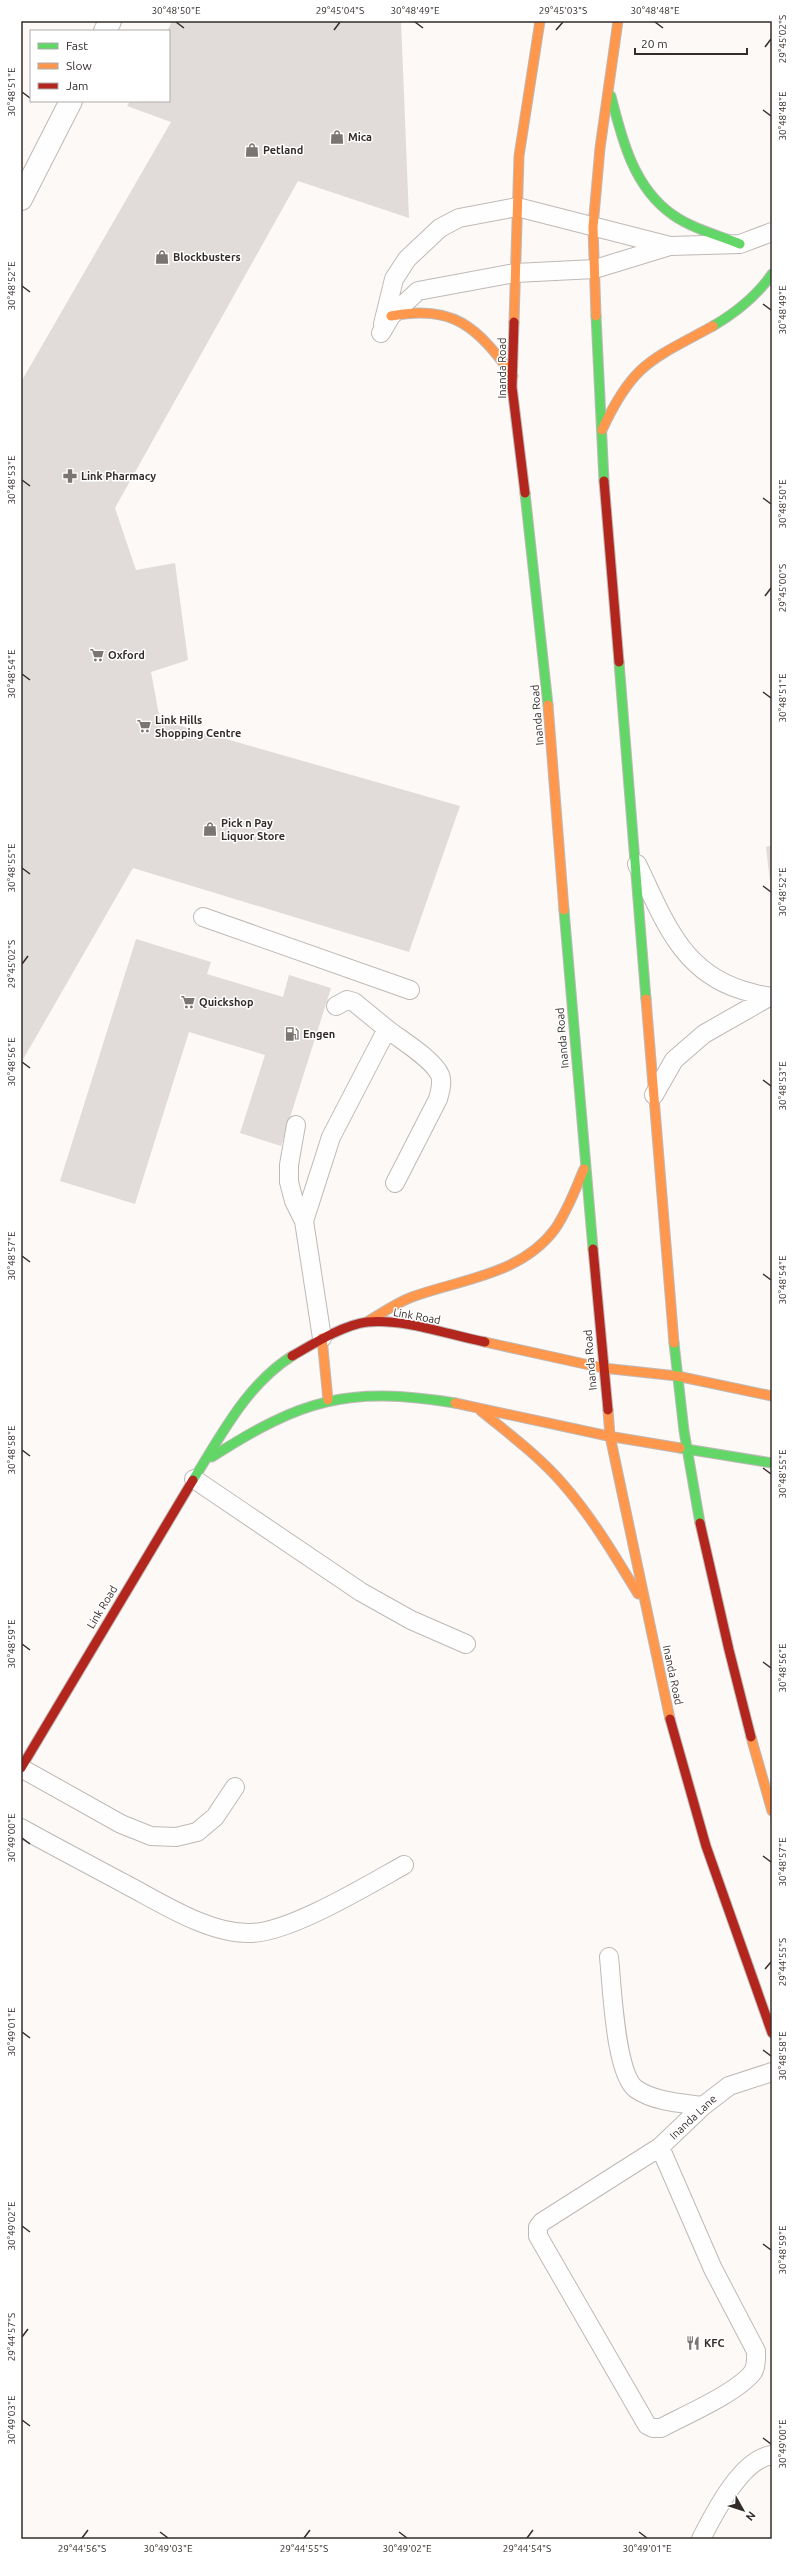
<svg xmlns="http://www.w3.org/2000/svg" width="793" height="2560" viewBox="0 0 793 2560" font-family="Ubuntu,sans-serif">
  <rect width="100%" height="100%" fill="#fdf9f7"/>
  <path fill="#e1dcd9" d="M172,21H401L409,218L298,181L115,508L136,570L175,563L188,660L151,672L160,720L460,806L409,952L133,868L21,1063V382L171,122L127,106L130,101H169V31H167Z
    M772,845V890H771L766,847Z
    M136,939L211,962L207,974L283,997L289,975L331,988L281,1146L240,1133L265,1055L189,1032L135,1204L60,1181Z"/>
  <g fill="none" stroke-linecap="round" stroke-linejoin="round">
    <defs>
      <path id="lane" d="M383,324L394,279L407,259L440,228L459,218L517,207L670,246
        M381,333L391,316L418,291L515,273L595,269L670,246L740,244L772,232
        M637,864C663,917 680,971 742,990C752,993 762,996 772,997
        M203,917L410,990
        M387,1029C401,1040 433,1059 440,1075C443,1083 440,1091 438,1099L395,1183
        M654,1095L674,1060L704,1034L769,997
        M296,1125L289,1165V1182L294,1201L304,1221L322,1338
        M304,1221L331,1137L387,1029L354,1002L347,1000L336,1006
        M194,1479L361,1592L411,1620L466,1644
        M21,1768L121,1824L151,1836L176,1837L197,1832L215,1817L235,1787
        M21,1828C55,1847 90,1865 125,1884C160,1902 208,1934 250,1933C289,1933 368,1885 404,1865
        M609,1957C612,1985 615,2074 636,2089C655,2102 681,2103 703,2106
        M660,2147L713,2269L756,2351C756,2358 757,2365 753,2372C737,2393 685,2415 661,2428H653L647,2425L538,2236V2227L542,2222L660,2147L703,2106L729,2086L772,2072
        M701,2539C714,2514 741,2459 772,2455"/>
      <path id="street" d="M105,31L110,21
        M21,199L71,101"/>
      <path id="fast" d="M611,96C622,140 634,188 673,215C693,229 718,235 740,244
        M596,316L604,481
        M713,326C737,312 756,297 772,274
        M525,493L548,705
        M619,662L646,999
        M564,910L593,1249
        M674,1343L684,1431L700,1523
        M680,1448L772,1463
        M212,1457C302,1399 348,1386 455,1403
        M193,1480C221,1436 246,1385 292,1356"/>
      <path id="slow" d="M391,316C454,304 477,327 513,376
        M596,316L593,227L600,148L618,21
        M514,322L519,156L540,21
        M602,430C633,363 651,360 713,326
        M548,705L564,910
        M646,999L674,1343
        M367,1322C382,1313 396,1303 412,1297C461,1279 521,1275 555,1229C568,1210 575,1190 584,1169
        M322,1338L328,1400
        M485,1342L603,1368L677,1376L772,1396
        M455,1403L608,1436L680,1448
        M608,1410L610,1436L670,1719
        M481,1411C509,1434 539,1456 563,1484C592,1517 615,1556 638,1594
        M751,1737L772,1811"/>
      <path id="jam" d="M514,322L512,387L525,493
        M604,481L619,662
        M593,1249L608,1410
        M292,1356C313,1344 343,1325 367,1322C403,1318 449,1335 485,1342
        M700,1523L729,1650L751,1737
        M670,1719L706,1846L772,2033
        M21,1768L193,1480"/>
    </defs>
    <use href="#lane" stroke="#beb9b7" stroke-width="20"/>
    <use href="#street" stroke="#beb9b7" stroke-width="24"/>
    <use href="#fast" stroke="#beb9b7" stroke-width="11"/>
    <use href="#slow" stroke="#beb9b7" stroke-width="11"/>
    <use href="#jam" stroke="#beb9b7" stroke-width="11"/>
    <use href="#lane" stroke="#fffefe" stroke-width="18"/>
    <use href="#street" stroke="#fffefe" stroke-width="22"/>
    <use href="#fast" stroke="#63d668" stroke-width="9"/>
    <use href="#slow" stroke="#ff974d" stroke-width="9"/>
    <use href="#jam" stroke="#b3261e" stroke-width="9"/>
  </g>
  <path fill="none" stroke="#332c2a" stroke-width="1.5" d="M176,22L184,28M415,22L423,28M655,22L663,28M334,30L340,22M556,30L563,22M765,47L771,39M22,92L30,98M763,110L771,116M22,286L30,292M763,304L771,310M22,480L30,486M763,498L771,504M765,596L771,588M22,674L30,680M763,692L771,698M22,868L30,874M763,886L771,892M22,964L28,956M22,1062L30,1068M763,1080L771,1086M22,1256L30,1262M763,1274L771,1280M22,1450L30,1456M763,1468L771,1474M22,1644L30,1650M763,1662L771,1668M22,1838L30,1844M763,1856L771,1862M765,1969L771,1962M22,2032L30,2038M763,2050L771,2056M22,2226L30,2232M763,2244L771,2250M22,2337L28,2329M22,2420L30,2426M763,2438L771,2444M160,2532L168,2538M399,2532L407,2538M639,2532L647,2538M82,2538L88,2530M304,2538L310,2530M527,2538L533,2530"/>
  <defs>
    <symbol id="shop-bare" viewBox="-9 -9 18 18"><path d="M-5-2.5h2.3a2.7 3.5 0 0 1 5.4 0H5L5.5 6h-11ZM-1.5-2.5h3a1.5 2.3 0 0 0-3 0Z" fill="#7a7472" stroke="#fff" stroke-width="2.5" paint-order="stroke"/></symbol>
    <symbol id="pharmacy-bare" viewBox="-9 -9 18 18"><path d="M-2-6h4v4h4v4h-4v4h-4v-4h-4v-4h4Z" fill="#7a7472" stroke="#fff" stroke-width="2.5" paint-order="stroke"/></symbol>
    <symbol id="supermarket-bare" viewBox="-9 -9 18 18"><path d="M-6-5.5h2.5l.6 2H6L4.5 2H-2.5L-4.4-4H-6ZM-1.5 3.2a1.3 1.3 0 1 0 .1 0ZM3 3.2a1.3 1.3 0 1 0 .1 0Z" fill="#7a7472" stroke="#fff" stroke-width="2.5" paint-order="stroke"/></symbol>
    <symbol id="fuel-bare" viewBox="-9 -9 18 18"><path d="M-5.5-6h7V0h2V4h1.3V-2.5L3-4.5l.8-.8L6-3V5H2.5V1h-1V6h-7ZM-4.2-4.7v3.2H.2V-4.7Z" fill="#7a7472" stroke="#fff" stroke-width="2.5" paint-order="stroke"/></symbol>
    <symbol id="restaurant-bare" viewBox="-9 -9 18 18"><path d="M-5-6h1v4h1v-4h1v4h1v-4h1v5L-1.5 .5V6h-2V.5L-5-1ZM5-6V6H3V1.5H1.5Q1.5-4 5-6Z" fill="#7a7472" stroke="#fff" stroke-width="2.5" paint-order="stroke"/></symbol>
  </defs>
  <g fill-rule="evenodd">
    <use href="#shop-bare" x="327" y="127" width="20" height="20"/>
    <use href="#shop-bare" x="242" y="140" width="20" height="20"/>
    <use href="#shop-bare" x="152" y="247" width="20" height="20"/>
    <use href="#pharmacy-bare" x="60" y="466" width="20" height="20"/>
    <use href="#supermarket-bare" x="87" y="645" width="20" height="20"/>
    <use href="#supermarket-bare" x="134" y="716" width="20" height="20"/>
    <use href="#shop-bare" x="200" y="819" width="20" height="20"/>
    <use href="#supermarket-bare" x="178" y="992" width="20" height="20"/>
    <use href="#fuel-bare" x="282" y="1024" width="20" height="20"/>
    <use href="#restaurant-bare" x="683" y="2333" width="20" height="20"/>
  </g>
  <g text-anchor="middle" stroke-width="3" stroke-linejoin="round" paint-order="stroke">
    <g font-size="11" font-weight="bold" fill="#332c2a" stroke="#fff" text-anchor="start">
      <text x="348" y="141">Mica</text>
      <text x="263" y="154">Petland</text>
      <text x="173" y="261">Blockbusters</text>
      <text x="81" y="480">Link Pharmacy</text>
      <text x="108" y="659">Oxford</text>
      <text x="155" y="724">Link Hills<tspan x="155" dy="13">Shopping Centre</tspan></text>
      <text x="221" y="827">Pick n Pay<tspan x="221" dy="13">Liquor Store</tspan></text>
      <text x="199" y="1006">Quickshop</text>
      <text x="303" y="1038">Engen</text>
      <text x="704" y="2347">KFC</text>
    </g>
    <g font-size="11" fill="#332c2a" stroke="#fff">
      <text transform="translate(502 368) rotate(-90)" y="4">Inanda Road</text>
      <text transform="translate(537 715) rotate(-95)" y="4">Inanda Road</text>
      <text transform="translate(562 1038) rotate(-95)" y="4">Inanda Road</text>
      <text transform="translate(417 1316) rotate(10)" y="4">Link Road</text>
      <text transform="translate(590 1360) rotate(-95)" y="4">Inanda Road</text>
      <text transform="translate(102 1607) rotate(-59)" y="4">Link Road</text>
      <text transform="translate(673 1675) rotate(78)" y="4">Inanda Road</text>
      <text transform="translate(693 2117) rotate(-43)" y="4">Inanda Lane</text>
    </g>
  </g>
  <rect width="793" height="2560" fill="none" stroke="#ffffff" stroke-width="44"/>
  <rect x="30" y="30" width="140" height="72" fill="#ffffff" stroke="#adabaa"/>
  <rect x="38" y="43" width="20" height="6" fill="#63d668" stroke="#adabaa"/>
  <text x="66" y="50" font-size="12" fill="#332c2a">Fast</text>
  <rect x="38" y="63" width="20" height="6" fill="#ff974d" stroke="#adabaa"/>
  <text x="66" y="70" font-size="12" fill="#332c2a">Slow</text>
  <rect x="38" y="83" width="20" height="6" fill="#b3261e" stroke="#adabaa"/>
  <text x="66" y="90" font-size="12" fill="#332c2a">Jam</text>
  <g transform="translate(743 2510) rotate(129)" stroke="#ffffff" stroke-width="3" paint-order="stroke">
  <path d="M0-3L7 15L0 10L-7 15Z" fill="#332c2a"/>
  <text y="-6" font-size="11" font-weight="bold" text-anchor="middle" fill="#332c2a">N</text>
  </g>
  <path d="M635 48v6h112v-6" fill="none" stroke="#332c2a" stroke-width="2"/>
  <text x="641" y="48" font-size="12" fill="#332c2a" stroke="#ffffff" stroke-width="3" paint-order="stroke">20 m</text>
  <rect x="22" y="22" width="749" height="2516" fill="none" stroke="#332c2a" stroke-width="1.5"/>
  <g font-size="10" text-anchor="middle" fill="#332c2a">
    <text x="176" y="14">30°48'50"E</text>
    <text x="340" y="14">29°45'04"S</text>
    <text x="415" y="14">30°48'49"E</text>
    <text x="563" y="14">29°45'03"S</text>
    <text x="655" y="14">30°48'48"E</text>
    <text transform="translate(782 39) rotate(-90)" y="4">29°45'02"S</text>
    <text transform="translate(11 92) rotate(-90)" y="4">30°48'51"E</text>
    <text transform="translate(782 116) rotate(-90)" y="4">30°48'48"E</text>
    <text transform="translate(11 286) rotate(-90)" y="4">30°48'52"E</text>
    <text transform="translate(782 310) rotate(-90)" y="4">30°48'49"E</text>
    <text transform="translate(11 480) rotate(-90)" y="4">30°48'53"E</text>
    <text transform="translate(782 504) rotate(-90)" y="4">30°48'50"E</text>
    <text transform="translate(782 588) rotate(-90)" y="4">29°45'00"S</text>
    <text transform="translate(11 674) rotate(-90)" y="4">30°48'54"E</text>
    <text transform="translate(782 698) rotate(-90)" y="4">30°48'51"E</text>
    <text transform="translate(11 868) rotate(-90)" y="4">30°48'55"E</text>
    <text transform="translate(782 892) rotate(-90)" y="4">30°48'52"E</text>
    <text transform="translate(11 964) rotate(-90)" y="4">29°45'02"S</text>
    <text transform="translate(11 1062) rotate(-90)" y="4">30°48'56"E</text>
    <text transform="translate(782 1086) rotate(-90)" y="4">30°48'53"E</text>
    <text transform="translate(11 1256) rotate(-90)" y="4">30°48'57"E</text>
    <text transform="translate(782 1280) rotate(-90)" y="4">30°48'54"E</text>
    <text transform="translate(11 1450) rotate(-90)" y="4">30°48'58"E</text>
    <text transform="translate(782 1474) rotate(-90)" y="4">30°48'55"E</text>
    <text transform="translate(11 1644) rotate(-90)" y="4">30°48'59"E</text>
    <text transform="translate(782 1668) rotate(-90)" y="4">30°48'56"E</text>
    <text transform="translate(11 1838) rotate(-90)" y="4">30°49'00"E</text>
    <text transform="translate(782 1862) rotate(-90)" y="4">30°48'57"E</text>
    <text transform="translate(782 1962) rotate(-90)" y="4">29°44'55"S</text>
    <text transform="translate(11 2032) rotate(-90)" y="4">30°49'01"E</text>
    <text transform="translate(782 2056) rotate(-90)" y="4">30°48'58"E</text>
    <text transform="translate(11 2226) rotate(-90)" y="4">30°49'02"E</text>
    <text transform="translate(782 2250) rotate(-90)" y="4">30°48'59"E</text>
    <text transform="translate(11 2337) rotate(-90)" y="4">29°44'57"S</text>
    <text transform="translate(11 2420) rotate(-90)" y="4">30°49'03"E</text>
    <text transform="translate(782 2444) rotate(-90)" y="4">30°49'00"E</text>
    <text x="82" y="2552">29°44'56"S</text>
    <text x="168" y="2552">30°49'03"E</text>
    <text x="304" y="2552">29°44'55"S</text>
    <text x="407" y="2552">30°49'02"E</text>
    <text x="527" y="2552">29°44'54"S</text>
    <text x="647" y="2552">30°49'01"E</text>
  </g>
</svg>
